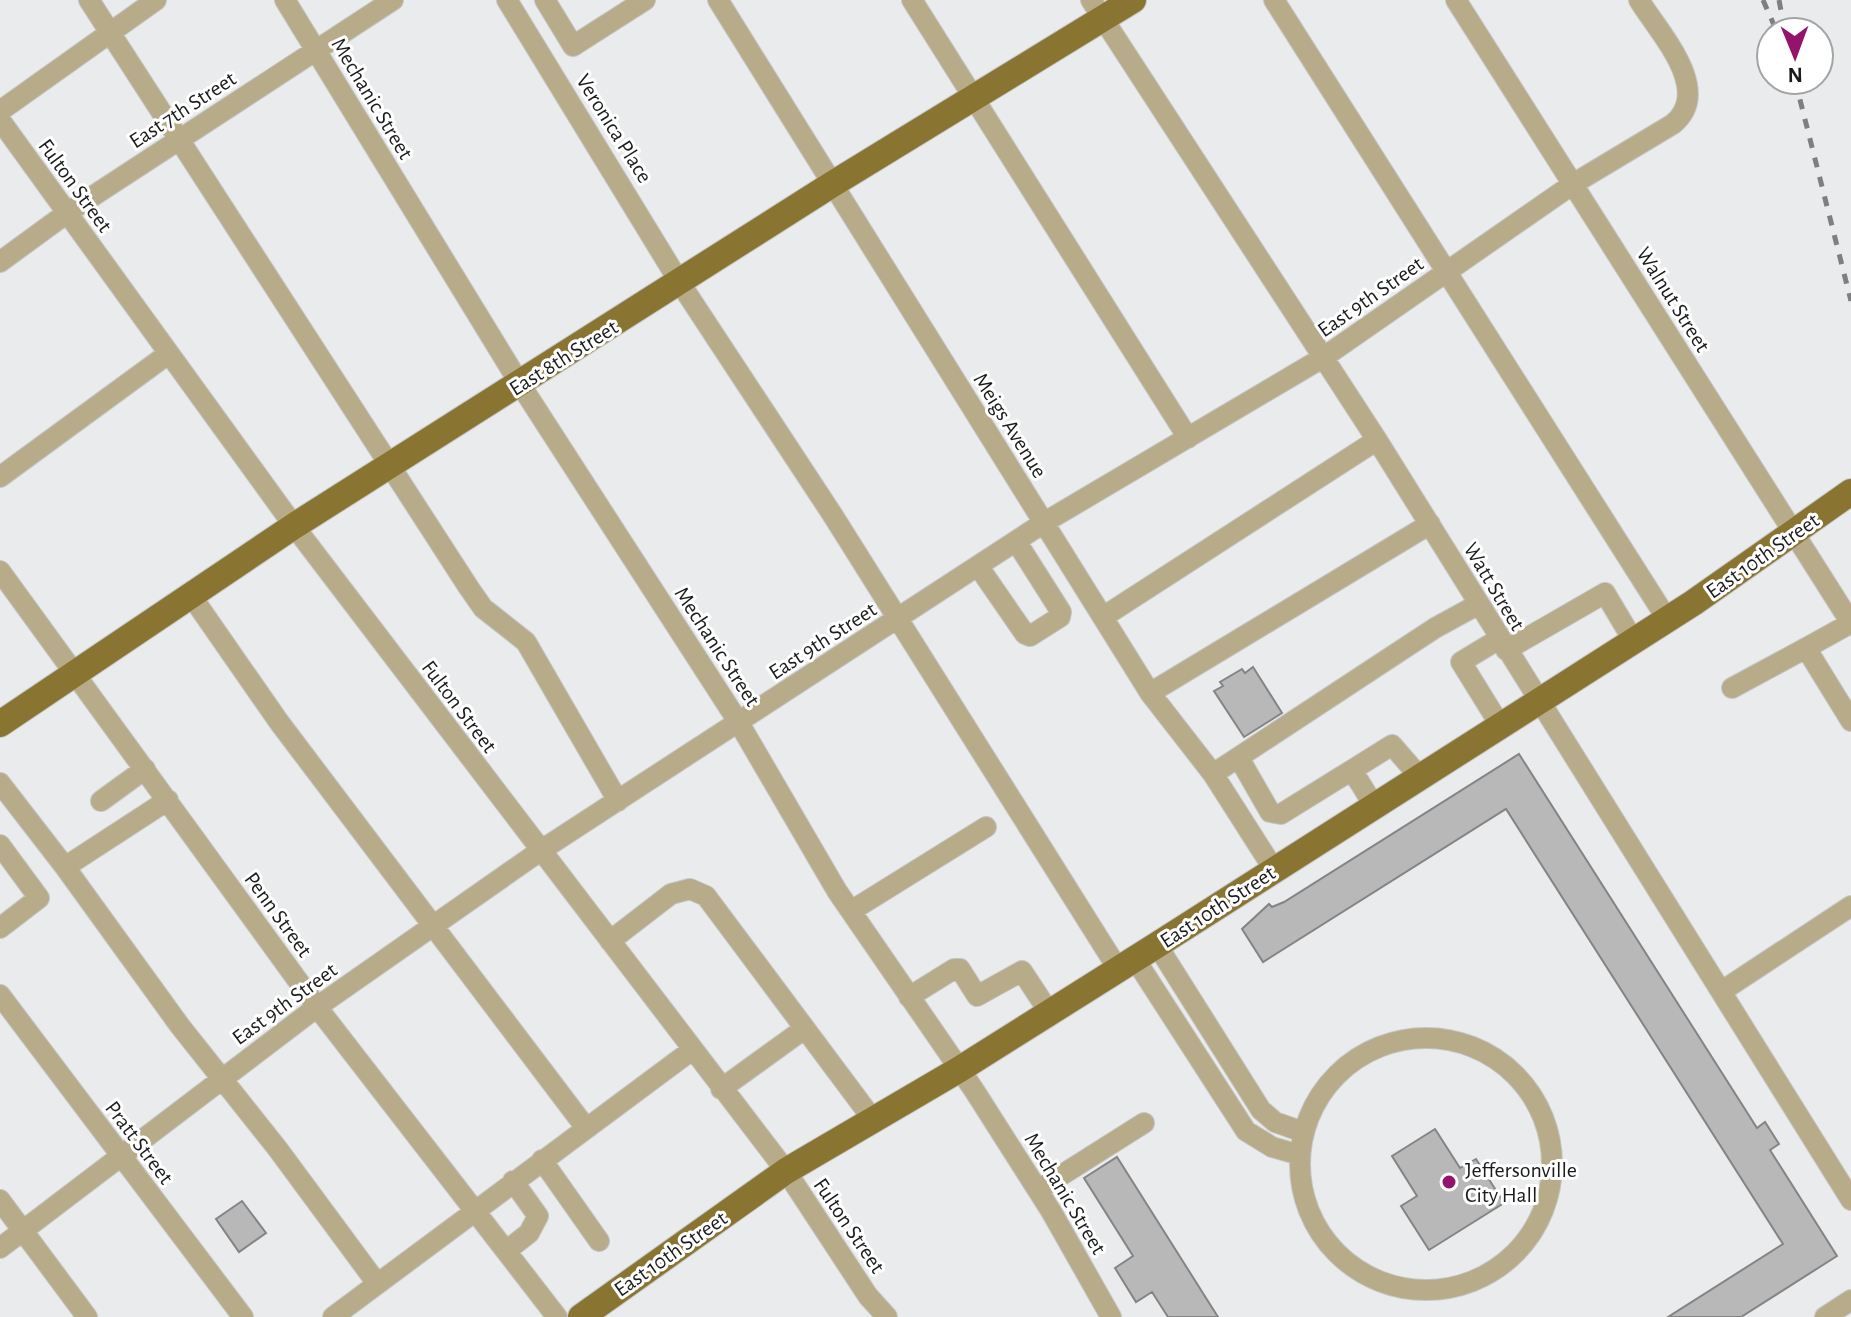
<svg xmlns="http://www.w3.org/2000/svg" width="1851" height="1317" viewBox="0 0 1851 1317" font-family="'Alegreya Sans',sans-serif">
  <rect width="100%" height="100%" fill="#e9ebec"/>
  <path fill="#b9b8b9" stroke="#858485" stroke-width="2" d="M1253,667L1282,713L1244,737L1214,691L1223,686L1220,682L1242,669L1245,673Z
    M1519,754L1757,1128L1765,1122L1779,1144L1770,1150L1837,1256L1741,1317H1668L1783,1244L1506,809L1263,962L1242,929L1269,904L1272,907L1284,902Z
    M1435,1129L1460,1168L1476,1159L1504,1203L1429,1250L1401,1206L1417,1196L1392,1156Z
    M1117,1157L1218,1317H1168L1152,1292L1136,1302L1115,1268L1133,1256L1084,1178Z
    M242,1201L266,1233L239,1252L216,1219Z"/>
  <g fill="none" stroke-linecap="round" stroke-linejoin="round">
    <defs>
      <path id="minor" d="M89,0L469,588L483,608L526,642L618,801
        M285,0L520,384L739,723L837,891L974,1090L1051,1211L1111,1317
        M507,0L680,283L832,514L1118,969
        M545,0L573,46L645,0
        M718,0L1150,693L1213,774L1273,868
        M912,0L1188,438
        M1091,0L1377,440L1851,1200
        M1274,0L1667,619
        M1456,0L1851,623
        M0,111L156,0
        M0,120L294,526L786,1171L868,1296L887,1317
        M0,262L67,213L393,0
        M0,477L168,354
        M978,566L1025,634L1030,636L1060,617L1061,612L1016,541
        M0,571L317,1007L557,1317
        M190,594L279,722L586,1128
        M1103,617L1377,440
        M1851,623L1806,648L1851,721
        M1499,639L1461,662L1500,725
        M1506,650L1605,593L1633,640
        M1732,688L1806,648
        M1150,693L1430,524
        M1239,758L1270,812L1281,814L1352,770L1373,804
        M1352,770L1392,745L1419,776
        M1213,774L1435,628L1477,605
        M0,783L65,867L168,800
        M101,801L145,769
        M0,845L39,898L0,928
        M65,867L180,1026L277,1148L376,1282
        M851,911L986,827
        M610,941L671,894L690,889L706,896L874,1121
        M1157,945L1261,1110L1275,1122L1303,1132
        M1135,959L1246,1131L1272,1147L1300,1155
        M1722,991L1851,906
        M0,995L243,1317
        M909,997L954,969H960L977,996L1022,971L1049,1012
        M1300 1164a126 126 0 1 1 252 0a126 126 0 1 1-252 0Z
        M721,1089L804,1029
        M542,1160L599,1241
        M1038,1190L1144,1123
        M0,1200L87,1317
        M0,1248L317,1007L540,851L1045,522L1324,357L1573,184L1673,124C1714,90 1659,33 1639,0
        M506,1251L529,1233L538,1216L513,1181
        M333,1317L692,1050
        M1825,1317L1851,1300"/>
      <path id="major" d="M0,724L294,526L831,185L1133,0
        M581,1317L786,1171L960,1069L1157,945L1693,603L1851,492"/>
    </defs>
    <use href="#minor" stroke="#c4c6c6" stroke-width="22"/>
    <use href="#major" stroke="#c4c6c6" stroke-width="28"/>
    <use href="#minor" stroke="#b7ab89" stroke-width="20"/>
    <use href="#major" stroke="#8a7431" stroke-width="26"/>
    <path stroke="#7e7f80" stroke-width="5" stroke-dasharray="10 10" stroke-linecap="butt" d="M1763,0L1777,32
      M1779,0L1785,32
      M1795,80L1851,301"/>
  </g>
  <circle fill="#94136c" stroke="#fff" stroke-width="3" cx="1449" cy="1182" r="8"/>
  <g text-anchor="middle" stroke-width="6" stroke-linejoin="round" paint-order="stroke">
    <g font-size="22" fill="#1a1b1b" stroke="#fff">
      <text transform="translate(373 98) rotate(59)" y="8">Mechanic Street</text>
      <text transform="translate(182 109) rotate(-33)" y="8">East 7th Street</text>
      <text transform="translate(615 128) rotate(58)" y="8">Veronica Place</text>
      <text transform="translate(76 185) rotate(54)" y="8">Fulton Street</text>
      <text transform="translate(1370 296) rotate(-35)" y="8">East 9th Street</text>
      <text transform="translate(1674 299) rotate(58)" y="8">Walnut Street</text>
      <text transform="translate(563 357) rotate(-32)" y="8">East 8th Street</text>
      <text transform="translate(1011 425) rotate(58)" y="8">Meigs Avenue</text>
      <text transform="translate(1762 555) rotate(-35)" y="8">East 10th Street</text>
      <text transform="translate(1495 586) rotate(59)" y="8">Watt Street</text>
      <text transform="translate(822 640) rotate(-33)" y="8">East 9th Street</text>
      <text transform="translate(718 646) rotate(57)" y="8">Mechanic Street</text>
      <text transform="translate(460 706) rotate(53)" y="8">Fulton Street</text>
      <text transform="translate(1217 906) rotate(-33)" y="8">East 10th Street</text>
      <text transform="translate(279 914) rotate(54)" y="8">Penn Street</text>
      <text transform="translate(284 1003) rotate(-36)" y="8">East 9th Street</text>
      <text transform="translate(140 1142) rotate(53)" y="8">Pratt Street</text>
      <text transform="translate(1066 1193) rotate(59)" y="8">Mechanic Street</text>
      <text transform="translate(850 1225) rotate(56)" y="8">Fulton Street</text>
      <text transform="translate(670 1253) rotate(-35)" y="8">East 10th Street</text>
    </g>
    <g font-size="22" fill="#1a1b1b" stroke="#fff" text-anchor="start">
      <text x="1465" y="1177">Jeffersonville<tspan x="1465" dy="25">City Hall</tspan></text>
    </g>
  </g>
  <g transform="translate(1795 56) rotate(179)"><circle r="38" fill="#ffffff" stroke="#a3a4a4" stroke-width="2"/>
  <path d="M0-6L14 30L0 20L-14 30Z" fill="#94136c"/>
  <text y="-12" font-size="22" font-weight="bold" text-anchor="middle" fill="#1a1b1b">N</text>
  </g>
</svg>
